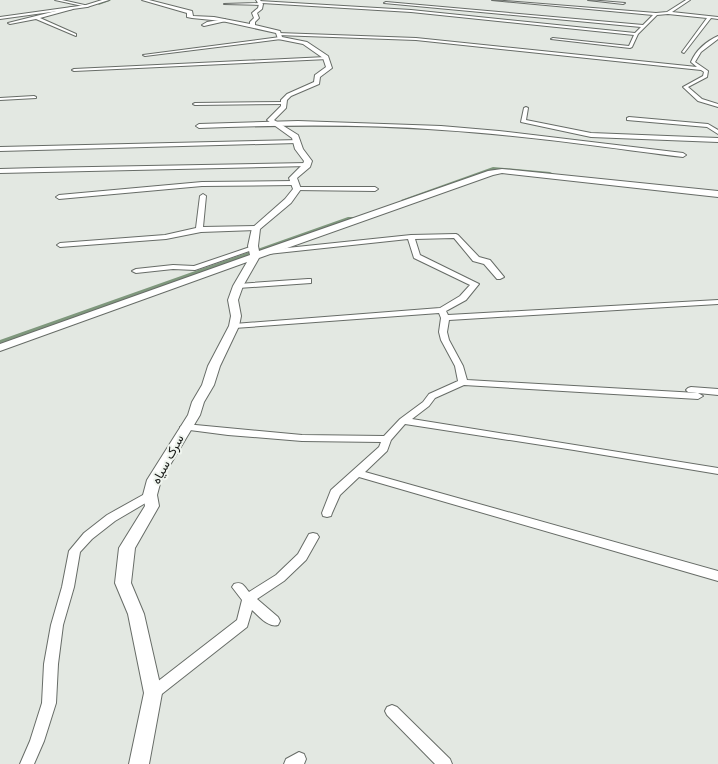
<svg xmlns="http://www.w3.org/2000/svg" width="718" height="764" viewBox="0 0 718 764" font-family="Helvetica,Vazirmatn,sans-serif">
  <rect width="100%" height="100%" fill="#e3e8e2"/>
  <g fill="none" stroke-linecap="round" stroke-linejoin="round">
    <path stroke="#7f987d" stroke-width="1.5" d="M99,4L110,0"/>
    <path fill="#7f987d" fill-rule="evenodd" d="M493,167L550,172L554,174L550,176L494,171L408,202H405L401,200Z
      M348,217H354L355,219L354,221L0,346V340Z"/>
    <defs>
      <path id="minor" d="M55,0H62L89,6L87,7Z
        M492,0L656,13L667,12L686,0H690L672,12L718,17V19L711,18L684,53L682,52L707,18L668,14L657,15L638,34L632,47L630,48L551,39L553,38L629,46L634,35L411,12L262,3L261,5L224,4L259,3L257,2L259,1L411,10L635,33L641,27L384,3L386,2L643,25L653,15Z
        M588,0L625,3L623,4Z
        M72,7L73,9L40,18L76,34V36L36,19L10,24L8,23Z
        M225,19L226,21L204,26L202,25L207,22Z
        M278,33L416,38L697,67L691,62C696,50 707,41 718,36V39L701,52L695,62L708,71L707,77L688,87L702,99L718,104V107L698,101L683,87L703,76L704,72L701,70L416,40L277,35Z
        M280,37L281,39L145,56L143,55Z
        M326,57L328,59L74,71L72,70L74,69Z
        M34,96L36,97V98L0,100V98Z
        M284,102H286V104L195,105L193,104L195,103Z
        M526,107L528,108L526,120L591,133L718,138V142L591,137L521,122L524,108Z
        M629,117L708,124L718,130V134L707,127L627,120V118Z
        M298,121L441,126L499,131L683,153L686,155L683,157C603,147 522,135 442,130C361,124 280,125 199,128L196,126L199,124Z
        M299,140L300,141L297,143L0,151V147Z
        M307,163L309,164V166L0,173V169L38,168Z
        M202,182L294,181L297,183L294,185L202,186L59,199L56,197L59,195Z
        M297,187H375L378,189L375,191L295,190L294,189Z
        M203,194L206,196L203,227L256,226L259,228L256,230L201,232L166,239L60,247L57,245L60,243L165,235L196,228L200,196Z
        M456,234L458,235L479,257L490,260L504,277L500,279H497L484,264L473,261L454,238L415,239L420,255L479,284L466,300L446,311L448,315L718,300V304L449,320L447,332L449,340L463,366L467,380L697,393L688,392L686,390L688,388L691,387L718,389V395L698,393L703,396L698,399L464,385L435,398L429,406L412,419L718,468V474L574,450L405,424L391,440L387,451L365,472L718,571V581L359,477L340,495L332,513L331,516L327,517L323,516L322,513L331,490L379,447L381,442L302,441L228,435L182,429L180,427L185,424L302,435L384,436L400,419L423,402L429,394L458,381L455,366L441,340L439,332L441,318L439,313L234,328L230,326L234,324L440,308L460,296L470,285L414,258L408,239L268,254L264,252L268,250L411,235Z
        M253,246L257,248L255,249L195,270L173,269L136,273L132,271L136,269L173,265L194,266Z
        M308,279H311V283L238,288L234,286L238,284Z
        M150,491L154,492L155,495L154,498L115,521L92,539L80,552L74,587L63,625L58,664L56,703L44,741L34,764H20L30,741L42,703L44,664L51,625L62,587L69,551L84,533L107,515Z
        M313,533L317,534L319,537L306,560L284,581L257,599L278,617L280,621L278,625C268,628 259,616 252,610L247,627L158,697L153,699L148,697L146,693L148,689L237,620L242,600L232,587L234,584C242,581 244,586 249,592L276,575L298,554L309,534Z
        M392,705L397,707L450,759L452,764H435L387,715L385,711L387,707Z
        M299,752L304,754L306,759L304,764H284L286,759Z"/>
      <path id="tertiary" d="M102,0H109L87,7L0,19V17L86,5Z
        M142,0H149L192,11L193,16L214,17L250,24V22L254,18L252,13L258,8L259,4L256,0H260L263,4L262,9L257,13L259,18L255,22V25L280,31L282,37L307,42L328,56L332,68L320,77L319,84L291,96L287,100L286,108L274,120L298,135L303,149L312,161L310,167L297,178L301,189L291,203L260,229L258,246L259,251L488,171L502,169L718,191V197L502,173L493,175L259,258L243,286L238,300L241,316L239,326L220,366L214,385L204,402L200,415L161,480L157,495L159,506L135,548L131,583L144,614L162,693L149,764H129L144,693L128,614L115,583L119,548L145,506L143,495L147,480L188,415L192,402L202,385L208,366L229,326L231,316L228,300L233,286L247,262L0,351V344L250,255L248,246L252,228L285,199L293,189L289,178L303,164L304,161L295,149L292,138L267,120L281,106V100L287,94L314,82L315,75L326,67L323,58L303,44L278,39L276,33L222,21L192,18L187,17V13Z"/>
    </defs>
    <use href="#minor" stroke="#676c67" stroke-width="2"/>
    <use href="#tertiary" stroke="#676c67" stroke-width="2"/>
    <use href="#minor" fill="#fff" fill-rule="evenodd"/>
    <use href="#tertiary" fill="#fff" fill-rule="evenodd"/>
  </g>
  <g text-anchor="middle" stroke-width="4" stroke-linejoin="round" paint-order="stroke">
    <g font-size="13" fill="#191b19" stroke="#f0f5ef">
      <text transform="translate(167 459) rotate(-62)" y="5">سرک سیاه</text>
    </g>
  </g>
</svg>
